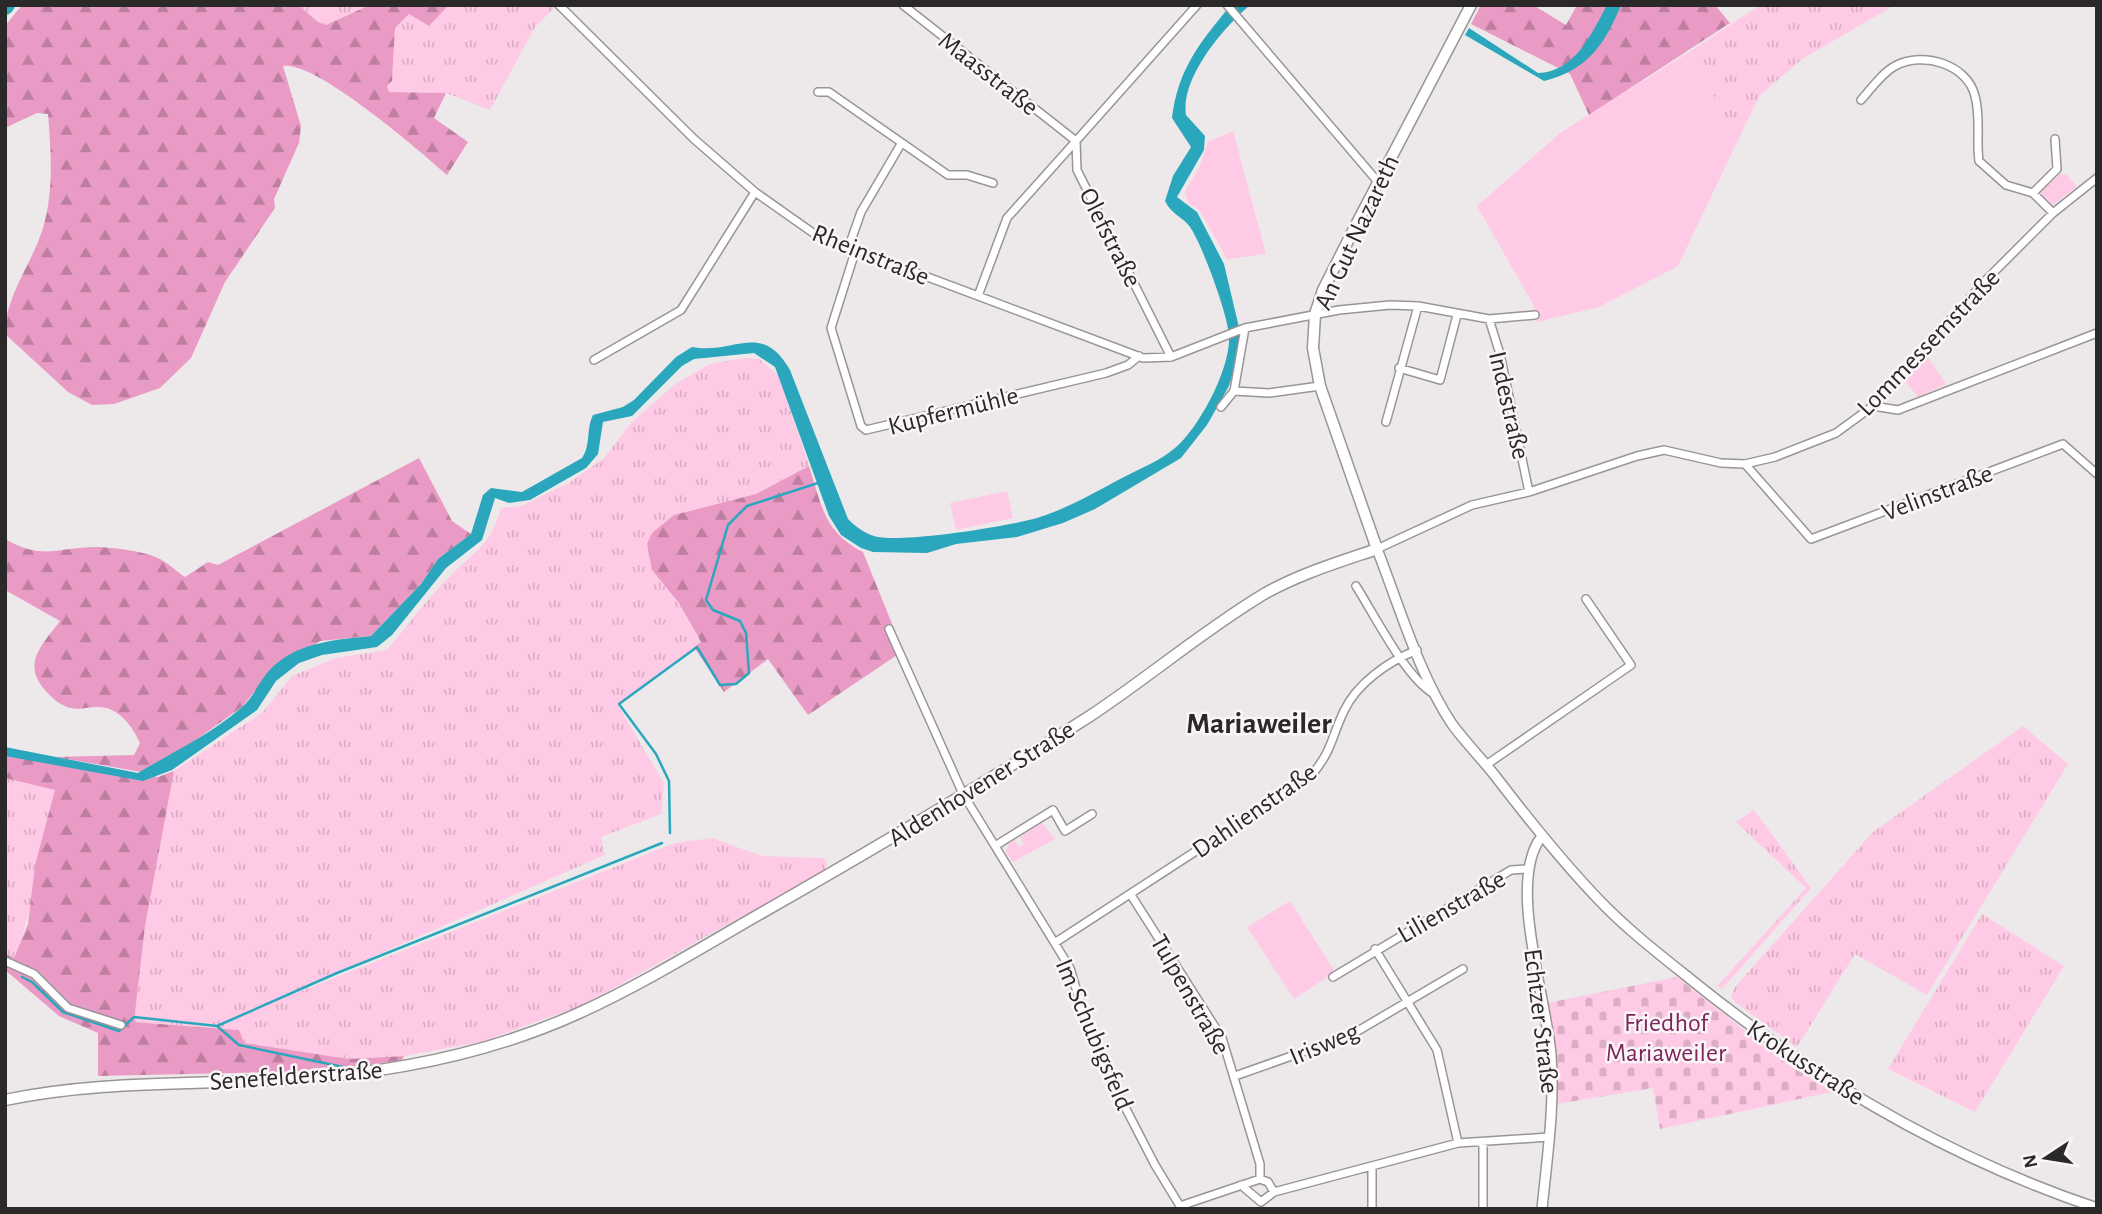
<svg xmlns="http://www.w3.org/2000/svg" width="2102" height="1214" viewBox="0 0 2102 1214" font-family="'Alegreya Sans',sans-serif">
  <defs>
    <pattern id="grass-tufts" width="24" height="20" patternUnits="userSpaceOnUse" patternTransform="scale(1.75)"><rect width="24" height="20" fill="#ffcae5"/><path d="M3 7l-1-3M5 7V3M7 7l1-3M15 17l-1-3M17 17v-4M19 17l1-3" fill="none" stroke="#dbaec4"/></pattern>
    <pattern id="forest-firs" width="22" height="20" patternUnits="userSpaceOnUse" patternTransform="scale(1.75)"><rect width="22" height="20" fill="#ea9bc5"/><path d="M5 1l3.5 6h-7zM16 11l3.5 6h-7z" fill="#be7ea0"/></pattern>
    <pattern id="cemetery-stones" width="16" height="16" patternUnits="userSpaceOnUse" patternTransform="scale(1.75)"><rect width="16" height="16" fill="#ffcae5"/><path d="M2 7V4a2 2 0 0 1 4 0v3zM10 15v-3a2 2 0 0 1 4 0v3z" fill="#dbaec4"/></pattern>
  </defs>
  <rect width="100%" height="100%" fill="#ede9eb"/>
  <path fill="url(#grass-tufts)" d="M298,5H370L326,25L318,22Z
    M449,5L555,7L535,27L490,110L446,93L389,92L387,85L392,81L395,28L409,14L429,26Z
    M1760,5H1895L1802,59L1760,95L1738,140L1689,52Z
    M744,358L759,359L779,376L809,466L756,494L674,515L647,544L652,570L679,603L701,643L617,704L664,783L661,814L601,837L605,855L233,1018L675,843L712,838L762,856L824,858L827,864L825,870L585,1004L481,1042L404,1056L349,1059L243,1043L239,1030L134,1022L145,926L174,771L263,712L292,676L336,658L387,650C408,626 427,598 450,576C475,551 491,545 501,508L521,506L569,483L604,458L631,423L674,385L710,364Z
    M2023,726L2068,764L1927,995L1855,954L1797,1047L1735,1002L1731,996L1735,987L1873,832Z
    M5,778L56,790C39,846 36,905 14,959L5,954Z
    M1754,810L1811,888L1722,989L1717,986L1806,888L1736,822Z
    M1982,914L2064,966L1975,1112L1888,1069Z"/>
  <path fill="url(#forest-firs)" d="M22,5H298L318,22L326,25L370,5H449L429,26L409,14L395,28L392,81L387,86L389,92L446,93L434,118L468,142L447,175C420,151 315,60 283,66L301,126L299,143L274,199L275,208L225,282L191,358L160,388L114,404L92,405L68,392L5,334C5,296 32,264 43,228C54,191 51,152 48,114L37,113L5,128V26Z
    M1481,5H1533L1566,25L1577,5H1715L1730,23L1589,115L1570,74L1471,24Z
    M419,458L452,521L471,534L438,559L421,584L371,636L320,641L255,691L242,707L183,749L141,772L56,757L134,755L140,743C132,726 119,707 98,707C89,707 79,710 71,708C60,706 51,697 45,690C21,663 43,644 60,621L5,590V539C45,562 59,546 99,547C116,548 143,551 158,558C167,562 176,571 185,577L208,562L218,565Z
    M809,466C822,506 824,532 863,552L903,651L808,715L768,659L724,692L694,647L701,642L679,603L652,570L647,544L652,533L674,515L756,494Z
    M5,756L158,777L174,771L145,926L134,1022L239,1030L244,1043L349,1059L404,1056L402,1060L327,1071L98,1076V1033L59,1016L5,970V954L14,958L28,924L35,865L55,790L5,778Z"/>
  <path fill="url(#cemetery-stones)" d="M1677,977L1783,1061L1832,1092L1660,1129L1653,1088L1557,1104L1555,1054L1547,1003Z"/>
  <path fill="#ffcae5" d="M1689,52L1738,140L1678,266L1599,307L1537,322L1534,306L1477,206L1560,133Z
    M1233,131L1266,254L1227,259L1200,211L1188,203L1185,191L1199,168L1208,142Z
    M2060,174L2067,175L2077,187L2052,205L2040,192Z
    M1927,356L1946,384L1918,397L1905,381Z
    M1007,491L1013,518L956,530L950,503Z
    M1042,823L1055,839L1013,862L1006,852L1008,845L1015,840L1019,847L1024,844L1020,837Z
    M1290,901L1335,972L1294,999L1247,927Z"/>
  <path fill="#2aa7bc" d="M1231,5H1250C1224,27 1180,78 1186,115L1205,136L1204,150L1177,197L1197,212L1224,264L1242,340L1229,386L1207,425L1181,458L1095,509L1063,523L1017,537L956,544L927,553L873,552L861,548L841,535L829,516L775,367L754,353L694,359L682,366L632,416L603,422L598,454L586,468L530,500L509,503L495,498L482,540L446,568L392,635L377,647L322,655L299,663L276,681L257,710L172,770L143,781L5,756V747L138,773C169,754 210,735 241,708C253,698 258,684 267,673C293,642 335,640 371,636L421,584L438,559L471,534L483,495L491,488L522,492L582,458C591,445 586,429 593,415L623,407L634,400L676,357L692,347C734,355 761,320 790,370L848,519C855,526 864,533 874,536C899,544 1010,526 1037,518C1069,508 1095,492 1124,477C1141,468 1160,461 1175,448C1199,428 1231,368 1229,336C1228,315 1202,244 1190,227C1182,216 1172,215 1165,201L1173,176L1191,147L1172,118C1178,69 1200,42 1231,5Z
    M1607,5H1621C1605,44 1588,70 1544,81L1465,35L1469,28L1538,73C1575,72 1592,33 1607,5Z"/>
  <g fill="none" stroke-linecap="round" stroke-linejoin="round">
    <path stroke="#2aa7bc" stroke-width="2.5" d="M670,833L669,781L656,754L619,704L697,647L720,685L736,684L749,673L746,633L740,621L713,610L706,600L728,525L747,506L821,482
      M22,977L32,982L63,1012L119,1031L134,1017L217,1026L239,1045L343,1067
      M217,1026L337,973L662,843"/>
    <path stroke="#2aa7bc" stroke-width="16" d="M5,7L7,5"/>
    <defs>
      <path id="minor" d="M559,5L694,139L755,192L816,235L1143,358L1171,357L1245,328L1339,310L1390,305L1418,306L1489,319L1535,315
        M903,5L1076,141L1007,218L978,296
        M1227,5L1378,182
        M818,92H829L948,175H967L993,183
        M1861,100C1871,89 1882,73 1895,66C1923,51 1967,64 1975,96C1981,118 1976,139 1979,161L2006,185L2033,193L2053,213
        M2033,193L2057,169L2055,139
        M848,249L861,212L901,144
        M855,252L831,328L861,426L866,430L1106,373L1128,365L1139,356
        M1489,319L1500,354L1529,492
        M1171,357L1077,170L1076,141L1197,5
        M594,360L681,310L755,192
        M1399,368L1440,380L1457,315
        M1234,391L1269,393L1320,386
        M1873,406L1898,410L2097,333
        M1221,407L1234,391L1245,328
        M1386,422L1418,306
        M1745,464L1811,539L2063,444L2097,474
        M1377,549L1472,505L1529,492L1637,456L1664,450L1721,463L1745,464L1775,457L1836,433L1873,406L1986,280L2053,213L2097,178
        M1356,586C1375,616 1406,678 1434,694
        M889,629L963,794L1070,968L1084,1016L1109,1076L1155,1165L1180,1206L1260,1179L1268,1182L1274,1192L1458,1143L1549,1137
        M1486,765L1631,665L1586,599
        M995,846L1053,810L1065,831L1092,814
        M1131,895L1222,1038L1260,1164V1179
        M1056,942L1310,777C1333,750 1330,740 1344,711C1357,683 1389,661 1417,650
        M1375,949L1437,1050L1458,1143
        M5,961L34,974L68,1008L121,1025
        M1333,977L1511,870L1528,869
        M1235,1076L1351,1035L1463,969
        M1372,1167V1209
        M1241,1185L1261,1202L1274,1192
        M1483,1209V1142"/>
      <path id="tertiary" d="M1377,549C1399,605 1419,675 1452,724C1465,742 1482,759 1496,777C1529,820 1563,863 1601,902C1628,930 1659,954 1689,978C1811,1077 1948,1158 2097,1208
        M1542,836C1506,880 1547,1000 1551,1055C1555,1106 1547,1158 1542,1209"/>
      <path id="secondary" d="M5,1100C100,1080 196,1085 292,1079C391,1073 489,1054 579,1013C643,984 704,946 765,911C875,848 984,784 1090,716C1149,677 1204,630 1264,594C1299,574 1339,562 1377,549L1320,386L1313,348L1315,314L1323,290L1357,223L1471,5"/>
    </defs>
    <use href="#minor" stroke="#999597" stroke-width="10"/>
    <use href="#tertiary" stroke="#999597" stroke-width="12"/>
    <use href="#secondary" stroke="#999597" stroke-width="13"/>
    <use href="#minor" stroke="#fff" stroke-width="7"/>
    <use href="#tertiary" stroke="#fff" stroke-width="9"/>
    <use href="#secondary" stroke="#fff" stroke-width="10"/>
  </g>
  <g text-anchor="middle" stroke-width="5" stroke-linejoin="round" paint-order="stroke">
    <g font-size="26" fill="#2a2829" stroke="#faf6f8">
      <text transform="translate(989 73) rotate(38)" y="9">Maasstraße</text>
      <text transform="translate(1356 232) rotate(-65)" y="9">An Gut Nazareth</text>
      <text transform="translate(1111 237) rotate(63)" y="9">Olefstraße</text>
      <text transform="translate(871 254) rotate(22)" y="9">Rheinstraße</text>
      <text transform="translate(1928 342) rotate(-46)" y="9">Lommessemstraße</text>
      <text transform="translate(1510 405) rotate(77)" y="9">Indestraße</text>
      <text transform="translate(953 410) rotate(-14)" y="9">Kupfermühle</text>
      <text transform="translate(1937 492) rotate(-21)" y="9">Velinstraße</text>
      <text transform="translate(981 783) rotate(-32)" y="9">Aldenhovener Straße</text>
      <text transform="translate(1254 810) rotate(-35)" y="9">Dahlienstraße</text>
      <text transform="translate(1451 906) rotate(-30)" y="9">Lilienstraße</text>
      <text transform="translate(1191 994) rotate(60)" y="9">Tulpenstraße</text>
      <text transform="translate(1542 1021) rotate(83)" y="9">Echtzer Straße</text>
      <text transform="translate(1095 1034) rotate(67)" y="9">Im Schubigsfeld</text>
      <text transform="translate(1324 1043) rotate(-23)" y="9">Irisweg</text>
      <text transform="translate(1806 1062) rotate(33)" y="9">Krokusstraße</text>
      <text transform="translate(296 1075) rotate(-4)" y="9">Senefelderstraße</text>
    </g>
    <g font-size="26" fill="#7e245c" stroke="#faf6f8">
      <text x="1666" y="1031">Friedhof<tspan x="1666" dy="30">Mariaweiler</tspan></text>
    </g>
    <g font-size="30" font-weight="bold" fill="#2a2829" stroke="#faf6f8">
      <text x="1259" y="733">Mariaweiler</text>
    </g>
  </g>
  <rect width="2102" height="1214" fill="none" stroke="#2a2829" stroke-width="14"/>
  <g transform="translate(2046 1158) rotate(258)" stroke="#faf6f8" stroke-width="5" paint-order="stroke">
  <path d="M0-5L12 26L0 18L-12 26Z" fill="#2a2829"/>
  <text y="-10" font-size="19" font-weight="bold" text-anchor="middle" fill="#2a2829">N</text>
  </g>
</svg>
